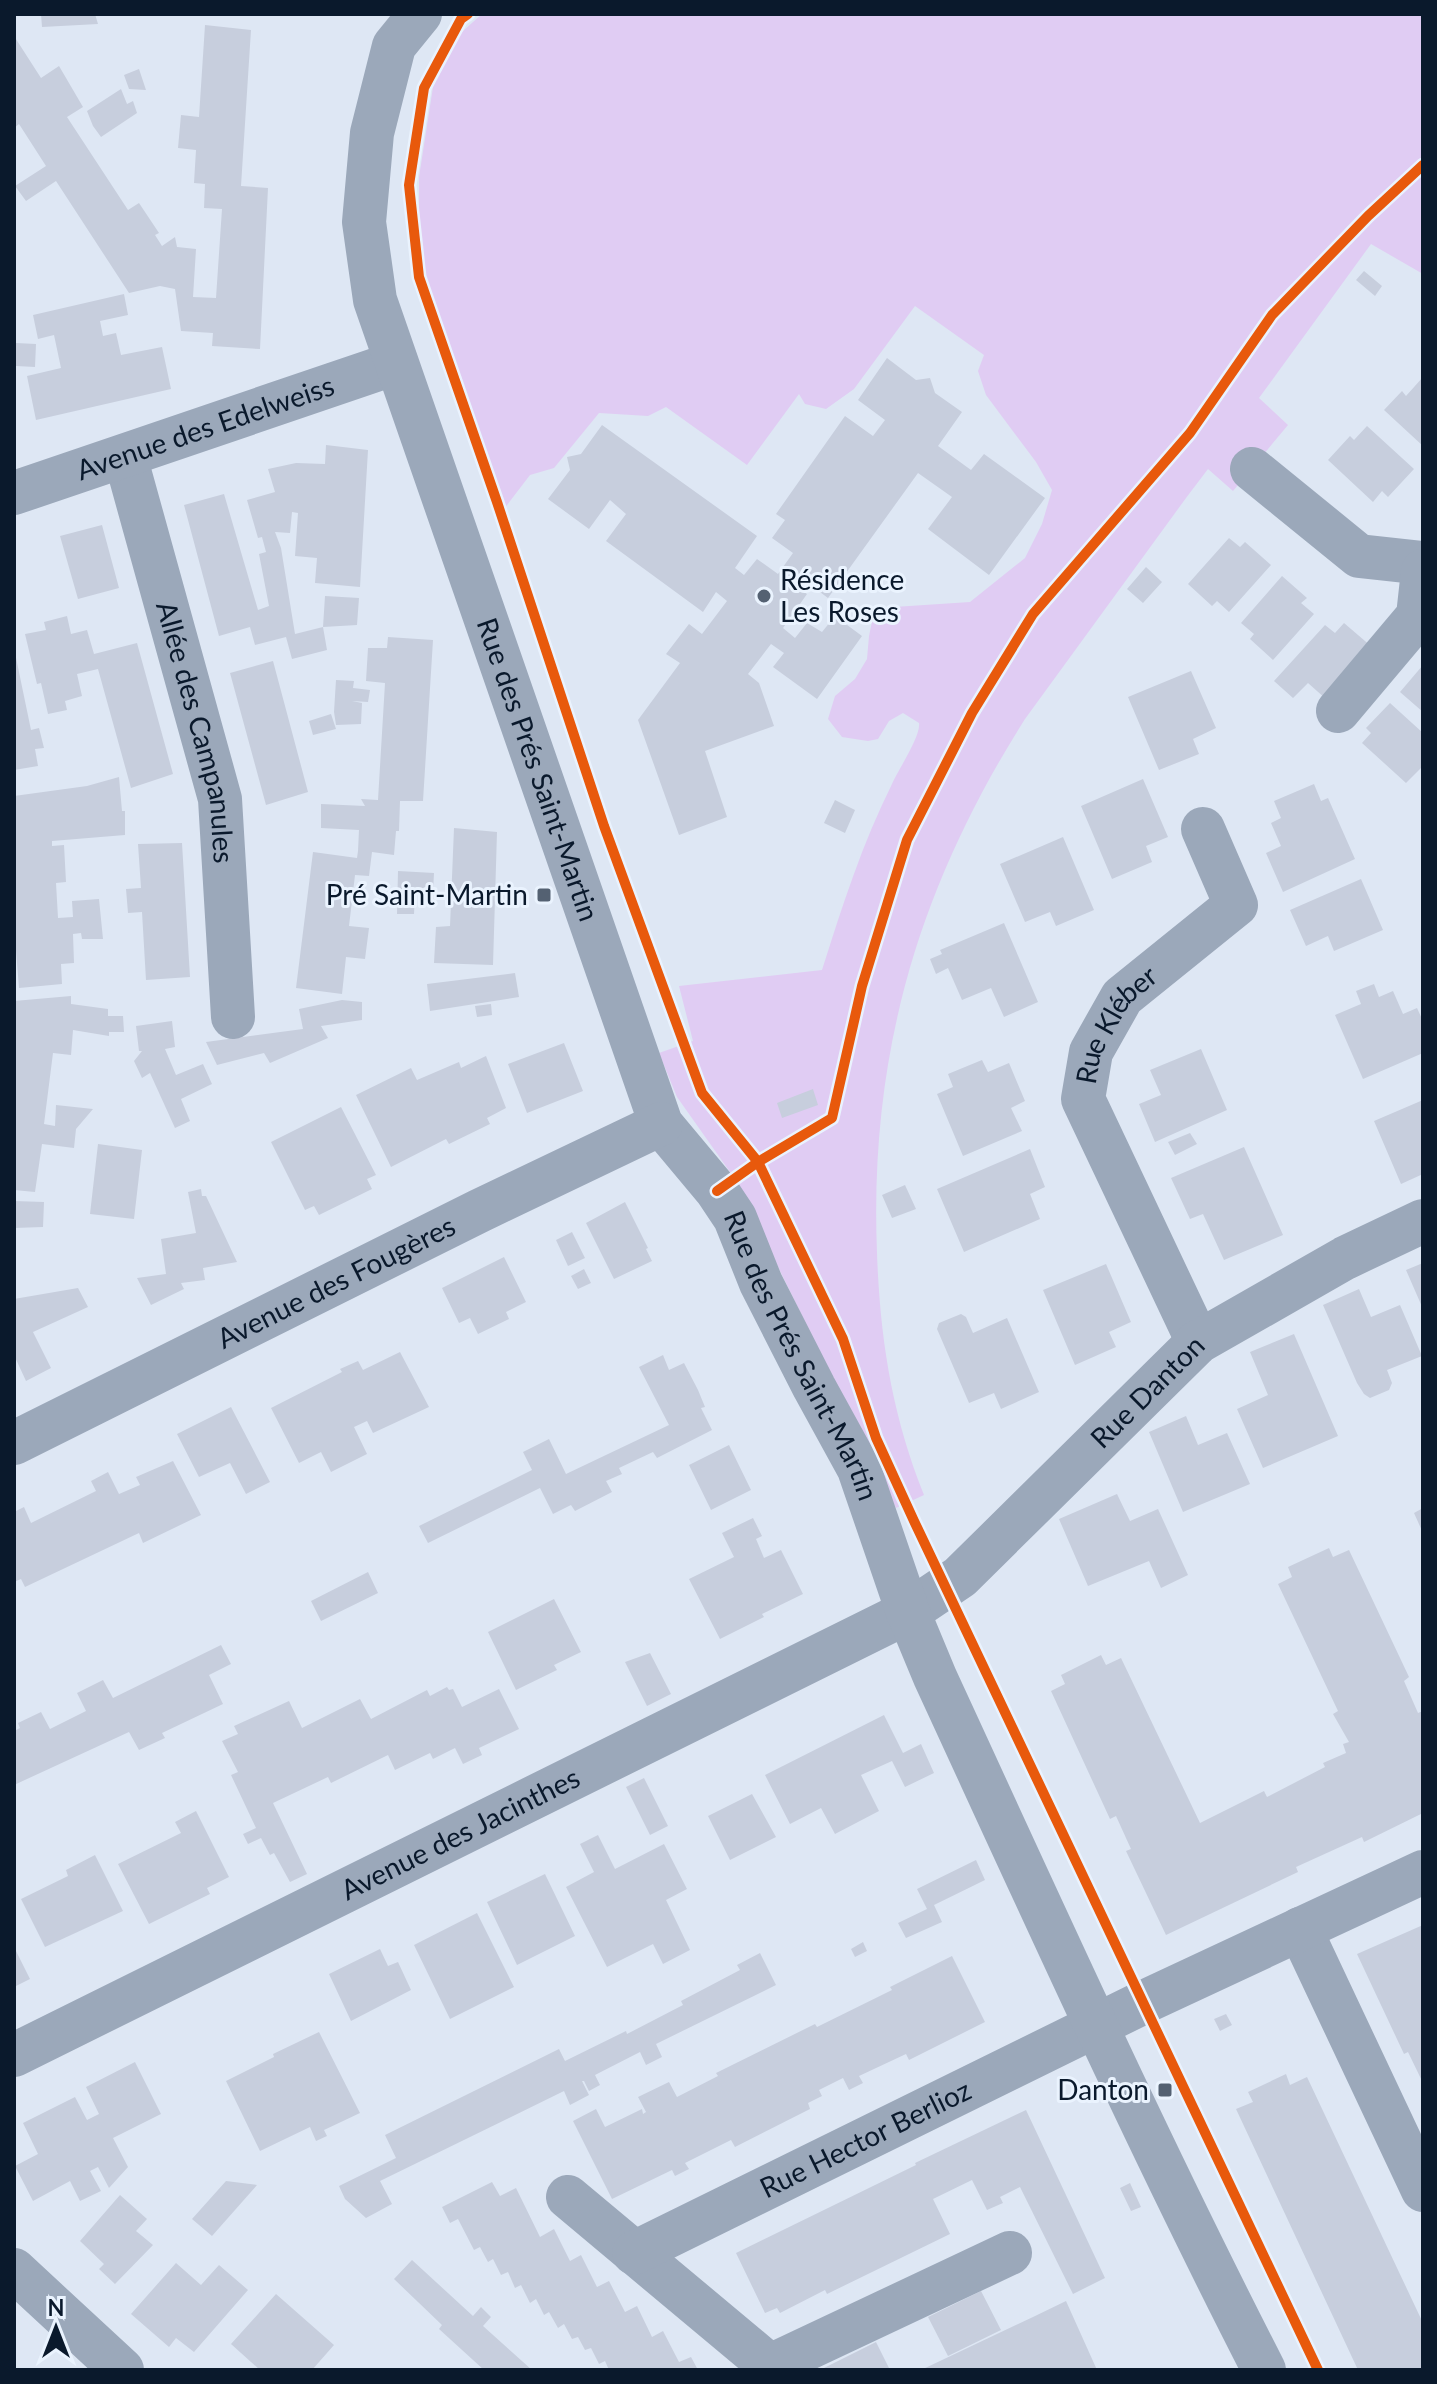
<svg xmlns="http://www.w3.org/2000/svg" width="1437" height="2384" viewBox="0 0 1437 2384" font-family="Lato,sans-serif">
  <rect width="100%" height="100%" fill="#dee7f4"/>
  <path fill="#e0ccf3" d="M482,14H1423V274L1371,244L1259,398L1288,425L1233,491L1208,469L1186,498L1025,719C919,886 869,1054 877,1253C880,1339 892,1415 924,1495L896,1508L735,1179L677,1097L659,1053L693,1041L679,986L822,970C842,907 862,844 892,784C898,770 921,736 919,723L903,713L889,721L878,739L868,741L842,737L828,719L835,696L855,679L867,659L869,636L874,612L894,607L970,602L1025,558L1042,524L1052,490L1036,462L986,395L978,371L984,355L915,306L854,389L826,409L805,404L799,394L747,465L666,407L648,416L599,413L554,468L530,475L504,509L492,473L485,472L458,390L429,288L421,257L419,224V177L433,87L454,39Z"/>
  <path fill="#c7cedd" d="M41,14H95L98,24L42,27Z
    M205,25L251,30L241,186L268,188L260,349L212,346L213,333L181,331L175,289L160,286L129,293L56,181L26,201L15,186L46,166L19,124L14,128V36L41,78L59,66L83,107L67,117L128,210L139,203L159,233L155,235L162,246L175,237L177,247L196,249L193,297L216,298L222,209L204,208L205,184L194,183L196,150L178,148L181,115L199,117Z
    M139,69L146,90L129,89L124,75Z
    M121,89L127,104L133,101L137,113L101,137L93,126L87,111Z
    M1364,271L1382,286L1375,296L1356,280Z
    M124,294L128,315L100,321L103,336L116,333L121,355L162,347L171,389L36,420L27,376L61,368L54,335L38,339L33,315Z
    M16,343L36,344L35,367L16,366Z
    M887,358L916,380L930,378L935,393L962,412L938,446L971,470L984,454L1045,498L989,575L928,529L952,497L918,473L828,598L797,575L790,583L807,594L783,628L795,638L807,623L822,632L835,616L862,636L817,699L773,667L784,653L771,644L748,674L759,683L774,726L705,751L727,817L679,835L638,720L680,663L666,654L689,624L702,634L727,601L716,592L703,612L606,541L626,514L610,500L589,529L548,499L570,470L567,457L581,454L602,425L757,536L735,568L744,575L757,559L778,574L793,553L772,538L785,520L776,514L845,416L873,436L885,420L858,400Z
    M1423,377V446L1384,410L1402,391L1406,396Z
    M1367,426L1414,469L1388,497L1382,491L1373,502L1328,460L1350,436L1354,440Z
    M326,445L368,450L360,587L315,583L317,558L295,556L298,513L292,512L290,533L275,532L281,548L295,634L323,627L327,650L292,659L286,637L255,645L250,627L219,636L184,505L224,494L258,610L269,606L259,554L266,552L262,537L258,538L247,500L275,492L268,469L296,463L325,464Z
    M102,525L119,588L78,599L60,536Z
    M1229,538L1240,547L1245,542L1271,565L1229,612L1217,601L1212,606L1188,584Z
    M1146,567L1162,582L1143,603L1127,589Z
    M1282,576L1307,598L1301,603L1314,614L1273,660L1250,639L1254,634L1241,623Z
    M325,596L359,598L357,625L323,627Z
    M67,616L71,634L87,630L94,654L137,643L173,774L131,788L98,669L77,674L82,696L65,701L67,710L48,714L41,683L37,684L25,634L46,630L44,622Z
    M1344,623L1372,647L1326,699L1308,683L1293,698L1274,681L1325,625L1335,633Z
    M388,637L433,640L423,801H400L399,831H396L394,855L372,852L369,876L355,875L349,926L369,928L365,959L346,957L342,994L296,988L313,852L357,858L358,851L359,830L321,828V804L365,806L361,799L378,800L385,683L366,681L368,648H387Z
    M14,648L31,730L39,728L44,748L35,749L38,766L14,770Z
    M273,661L308,792L266,805L230,673Z
    M1423,665V712L1400,692Z
    M1191,671L1216,728L1193,739L1199,754L1159,770L1128,697Z
    M336,680L354,681L353,688L370,690L368,702L352,701L362,703L361,724L336,725L334,712Z
    M1390,703L1423,733V766L1406,783L1362,743L1371,733L1366,728Z
    M331,714L336,729L313,735L309,721Z
    M119,777L122,811H125V835L52,841V846L64,845L66,882L56,883L58,918L73,917L72,901L99,899L103,939H82L81,933L73,934L74,963L61,964L62,984L19,988L14,926V796L87,786Z
    M1143,779L1168,837L1146,846L1152,862L1112,879L1081,806Z
    M1314,784L1321,801L1328,798L1355,859L1283,892L1266,853L1281,846L1271,823L1281,818L1274,801Z
    M835,800L855,810L845,833L824,823Z
    M454,828L497,832L493,965L434,963L436,927L450,926Z
    M1063,837L1094,910L1056,926L1050,912L1025,922L1000,864Z
    M182,843L190,977L146,980L142,912L128,913L126,889L141,888L138,844Z
    M398,871L434,873L433,892L415,891L414,914H397Z
    M1361,879L1383,930L1334,951L1328,936L1306,946L1290,910Z
    M1004,923L1038,1002L1004,1017L991,988L962,1000L948,968L936,974L930,959L942,954L940,950Z
    M515,973L519,997L430,1011L427,984Z
    M1374,984L1379,997L1393,991L1403,1014L1417,1008L1423,1021V1053L1363,1079L1335,1015L1361,1004L1356,991Z
    M71,996V1004L108,1009V1016H123L124,1032H109V1036L73,1030L71,1055L53,1053L44,1124L55,1126L56,1105L93,1109L76,1129L74,1148L42,1144L35,1192L14,1190V1001Z
    M342,1000L362,1002V1020L321,1026L328,1038L270,1063L264,1053L217,1065L206,1042L303,1029L299,1009Z
    M491,1004L492,1015L477,1017L475,1006Z
    M172,1021L175,1047L165,1049L176,1075L203,1064L212,1084L181,1099L190,1121L175,1128L150,1073L142,1078L134,1061L142,1051H139L136,1026Z
    M564,1043L583,1091L527,1113L508,1064Z
    M1201,1049L1227,1110L1155,1142L1139,1104L1161,1095L1150,1070Z
    M486,1056L506,1108L487,1118L490,1124L449,1144L446,1139L391,1167L356,1095L411,1068L417,1080L459,1062L461,1068Z
    M982,1060L988,1072L1009,1063L1025,1101L1011,1108L1022,1131L963,1156L937,1094L953,1087L948,1074Z
    M813,1089L818,1105L782,1118L777,1103Z
    M1423,1100V1174L1401,1184L1374,1121Z
    M341,1107L376,1175L367,1179L372,1189L319,1215L314,1206L305,1210L271,1142Z
    M1190,1133L1197,1144L1175,1155L1168,1142Z
    M98,1144L142,1150L134,1219L90,1214Z
    M1244,1147L1283,1235L1224,1260L1203,1214L1190,1219L1171,1178Z
    M1030,1149L1045,1187L1030,1194L1040,1219L964,1252L937,1189Z
    M905,1185L916,1209L892,1218L882,1195Z
    M201,1189L202,1196H206L237,1262L203,1268L205,1280L181,1283L184,1289L151,1305L137,1278L166,1274L161,1239L196,1233L188,1192Z
    M14,1201L44,1202L43,1227L14,1228Z
    M625,1202L648,1248L646,1249L652,1261L614,1279L586,1223Z
    M572,1232L585,1258L568,1266L556,1240Z
    M504,1257L526,1302L506,1312L509,1319L478,1334L470,1318L459,1323L442,1288Z
    M1423,1263V1309L1406,1270Z
    M1106,1264L1131,1322L1109,1332L1116,1347L1075,1365L1043,1290Z
    M584,1269L591,1283L578,1289L571,1276Z
    M78,1288L88,1307L33,1332L51,1368L26,1381L14,1355V1299Z
    M1359,1289L1371,1317L1400,1305L1422,1356L1387,1370L1392,1383L1389,1390L1370,1398L1364,1394L1357,1383L1323,1305Z
    M961,1314L966,1317L973,1333L1007,1318L1039,1392L1001,1409L994,1393L969,1403L937,1329L939,1323Z
    M1294,1334L1338,1436L1263,1468L1237,1409L1268,1395L1250,1352Z
    M400,1352L429,1407L373,1433L367,1421L354,1427L367,1454L331,1472L321,1452L299,1463L271,1408L342,1372L340,1369L358,1361L363,1370Z
    M663,1355L669,1370L684,1363L698,1390L705,1407L701,1408L712,1430L657,1458L653,1452L619,1468L622,1474L606,1481L612,1492L575,1511L571,1505L553,1514L540,1488L428,1543L419,1526L532,1470L523,1452L549,1439L566,1474L669,1425L639,1367Z
    M231,1407L270,1482L246,1494L230,1463L199,1477L177,1434Z
    M1186,1416L1198,1445L1227,1433L1250,1484L1183,1512L1149,1432Z
    M729,1445L751,1490L711,1510L689,1465Z
    M173,1461L201,1515L143,1543L139,1533L25,1587L21,1579L14,1582V1512L24,1507L31,1523L96,1491L91,1481L108,1472L119,1494L140,1485L136,1477Z
    M1117,1494L1130,1521L1158,1509L1188,1575L1161,1588L1149,1561L1088,1586L1059,1519Z
    M1423,1508V1533L1414,1513Z
    M753,1518L762,1536L756,1539L764,1558L781,1550L803,1594L762,1614L764,1617L720,1639L689,1579L734,1557L722,1533Z
    M1329,1548L1333,1557L1349,1550L1409,1677L1404,1681L1418,1713L1423,1711V1813L1364,1842L1362,1837L1296,1867L1298,1872L1166,1935L1126,1851L1131,1849L1116,1816L1110,1819L1051,1691L1065,1684L1061,1675L1101,1655L1106,1665L1121,1658L1200,1823L1264,1791L1267,1797L1325,1767L1323,1763L1346,1753L1343,1744L1349,1742L1333,1714L1338,1711L1278,1584L1292,1577L1288,1567Z
    M368,1572L378,1593L321,1621L311,1601Z
    M554,1599L581,1652L554,1665L557,1670L516,1690L488,1632Z
    M221,1645L231,1664L209,1675L223,1704L162,1733L165,1738L139,1750L129,1732L14,1785V1731L20,1728L18,1723L41,1712L50,1729L86,1711L77,1693L103,1680L113,1698Z
    M650,1653L671,1694L647,1706L625,1662Z
    M447,1687L449,1690L453,1689L462,1707L499,1689L519,1729L479,1748L482,1755L463,1764L455,1748L433,1759L430,1753L395,1770L388,1755L331,1783L328,1777L273,1803L307,1874L290,1882L274,1853L270,1855L261,1838L248,1844L243,1834L256,1828L231,1775L238,1772L222,1741L238,1734L234,1726L289,1701L302,1728L360,1699L371,1719L427,1690L430,1696Z
    M884,1715L903,1753L921,1744L934,1773L905,1787L892,1761L861,1775L879,1811L835,1834L821,1808L790,1824L765,1775Z
    M644,1778L668,1826L650,1835L626,1787Z
    M752,1794L776,1837L730,1860L708,1816Z
    M196,1811L229,1877L207,1888L210,1894L149,1924L118,1864L181,1833L175,1822Z
    M598,1835L615,1869L664,1844L687,1889L666,1900L690,1950L663,1964L653,1944L607,1967L566,1887L594,1872L580,1844Z
    M95,1855L123,1911L45,1947L21,1899L68,1876L66,1870Z
    M976,1860L985,1880L934,1905L942,1922L906,1938L898,1923L927,1909L917,1889Z
    M545,1874L575,1936L517,1965L487,1902Z
    M477,1913L514,1987L450,2019L414,1945Z
    M1423,1925V2083L1408,2052L1404,2054L1357,1954Z
    M863,1942L867,1951L855,1957L851,1949Z
    M14,1947L30,1979L14,1987Z
    M380,1949L388,1966L398,1962L411,1990L351,2021L329,1974Z
    M760,1953L776,1985L656,2044L662,2057L646,2065L640,2052L595,2075L600,2085L589,2091L584,2081H582L589,2095L570,2105L564,2091L380,2181L392,2204L366,2218L345,2199L339,2186L396,2158L385,2135L559,2049L565,2061L626,2031L627,2034L683,2005L681,2001L740,1970L737,1965Z
    M952,1956L985,2022L909,2060L906,2054L859,2076L863,2083L849,2090L843,2078L819,2090L822,2096L808,2103L810,2109L735,2147L731,2140L685,2163L689,2169L675,2176L672,2170L612,2199L573,2121L596,2109L605,2127L642,2109L643,2114L646,2112L638,2097L669,2082L677,2097L718,2076L716,2073L815,2024L817,2027L892,1990L890,1987Z
    M1226,2014L1232,2025L1220,2031L1214,2019Z
    M319,2032L360,2113L324,2130L327,2136L316,2141L310,2127L260,2151L226,2081L274,2057L273,2054Z
    M135,2062L161,2114L113,2138L128,2167L109,2188L98,2167L90,2171L101,2191L80,2201L70,2181L33,2201L15,2166L38,2154L23,2123L75,2097L87,2120L99,2114L86,2087Z
    M1286,2074L1290,2085L1307,2077L1423,2323V2370H1358L1236,2109L1253,2102L1248,2092Z
    M1026,2110L1105,2278L1073,2294L1020,2187L1000,2197L1003,2203L987,2210L972,2180L933,2199L950,2234L827,2294L825,2290L780,2313L777,2308L765,2313L736,2253L916,2165L915,2163Z
    M226,2181L257,2185L212,2236L192,2219Z
    M492,2182L500,2196L516,2188L540,2237L554,2229L570,2261L581,2255L597,2287L609,2281L625,2312L637,2306L652,2337L663,2331L679,2362L691,2357L698,2370H609L605,2361L599,2364L591,2348L585,2350L578,2337L572,2339L564,2324L558,2328L549,2312L544,2315L536,2299L530,2303L521,2285L515,2288L508,2272L501,2275L493,2259L488,2262L480,2247L474,2250L458,2219L450,2223L442,2207Z
    M1130,2183L1141,2207L1131,2211L1120,2188Z
    M120,2195L147,2219L136,2231L153,2245L115,2284L99,2269L104,2264L80,2241Z
    M412,2260L473,2316L481,2307L491,2317L483,2326L532,2370H484L439,2329L442,2325L394,2279Z
    M176,2263L201,2285L219,2265L248,2290L194,2352L176,2338L169,2347L131,2314Z
    M981,2291L1001,2330L948,2356L928,2317Z
    M276,2294L334,2345L312,2370H260L231,2344Z
    M1066,2301L1097,2370H921L1033,2317Z
    M876,2342L890,2370H820Z"/>
  <g fill="none" stroke-linecap="round" stroke-linejoin="round">
    <g stroke="#9ba8ba" stroke-width="44">
      <path id="s1" d="M125,456L220,799L233,1017"/>
      <path d="M1252,469L1359,556L1423,563"/>
      <path id="s2" d="M14,493L396,363"/>
      <path d="M1338,711L1418,616L1423,571"/>
      <path id="s3" d="M1198,1342L1083,1099L1091,1052L1122,997L1236,905L1203,829"/>
      <path d="M1300,1929L1423,2190"/>
      <path id="s4" d="M14,2055L908,1612L960,1577L1198,1342L1345,1258L1423,1221"/>
      <path d="M568,2197L770,2366L1010,2253"/>
      <path id="s5" d="M634,2253L1142,2003L1423,1872"/>
      <path d="M14,2270L122,2370"/>
    </g>
    <g stroke="#9ba8ba" stroke-width="44">
      <path id="s6" d="M420,14L394,46L372,133L364,222L375,300L661,1124L717,1191L735,1218L761,1283L814,1387L859,1469L908,1612L935,1677C1042,1909 1147,2142 1264,2370"/>
      <path id="s7" d="M14,1443L479,1211L661,1124"/>
    </g>
    <defs>
      <path id="cycleway" d="M468,14L461,19L424,88L409,185L419,277L497,502L604,826L702,1093L758,1162L843,1339L876,1438L914,1521L1318,2370
        M717,1191L758,1162L832,1118L862,986L907,840L972,713L1033,614L1190,433L1272,315L1368,216L1423,165"/>
    </defs>
    <use href="#cycleway" stroke="#eaf3fe" stroke-width="15"/>
    <use href="#cycleway" stroke="#e8590c" stroke-width="10"/>
  </g>
  <g fill="#546172" stroke="#eaf3fe" stroke-width="3">
    <circle cx="764" cy="596" r="8"/>
    <rect x="536" y="887" width="16" height="16" rx="4"/>
    <rect x="1157" y="2082" width="16" height="16" rx="4"/>
  </g>
  <g text-anchor="middle" stroke-width="6" stroke-linejoin="round" paint-order="stroke">
    <g font-size="28" fill="#0a192c" stroke="#eaf3fe">
      <text dy="10" stroke="none"><textPath href="#s2" startOffset="202">Avenue des Edelweiss</textPath></text>
      <text dy="10" stroke="none"><textPath href="#s1" startOffset="286">Allée des Campanules</textPath></text>
      <text dy="10" stroke="none"><textPath href="#s6" startOffset="796">Rue des Prés Saint-Martin</textPath></text>
      <text dy="10" stroke="none"><textPath href="#s3" startOffset="352">Rue Kléber</textPath></text>
      <text dy="10" stroke="none"><textPath href="#s7" startOffset="360">Avenue des Fougères</textPath></text>
      <text dy="10" stroke="none"><textPath href="#s6" startOffset="1444">Rue des Prés Saint-Martin</textPath></text>
      <text dy="10" stroke="none"><textPath href="#s4" startOffset="1324">Rue Danton</textPath></text>
      <text dy="10" stroke="none"><textPath href="#s4" startOffset="498">Avenue des Jacinthes</textPath></text>
      <text dy="10" stroke="none"><textPath href="#s5" startOffset="258">Rue Hector Berlioz</textPath></text>
    </g>
    <g font-size="28" fill="#0a192c" stroke="#eaf3fe" text-anchor="end">
      <text x="780" y="590" text-anchor="start">Résidence<tspan x="780" dy="32">Les Roses</tspan></text>
      <text x="528" y="905">Pré Saint-Martin</text>
      <text x="1149" y="2100">Danton</text>
    </g>
  </g>
  <rect width="1437" height="2384" fill="none" stroke="#0a192c" stroke-width="32"/>
  <g transform="translate(56 2328)" stroke="#eaf3fe" stroke-width="6" paint-order="stroke">
  <path d="M0-6L14 30L0 20L-14 30Z" fill="#0a192c"/>
  <text y="-12" font-size="22" font-weight="bold" text-anchor="middle" fill="#0a192c">N</text>
  </g>
</svg>
